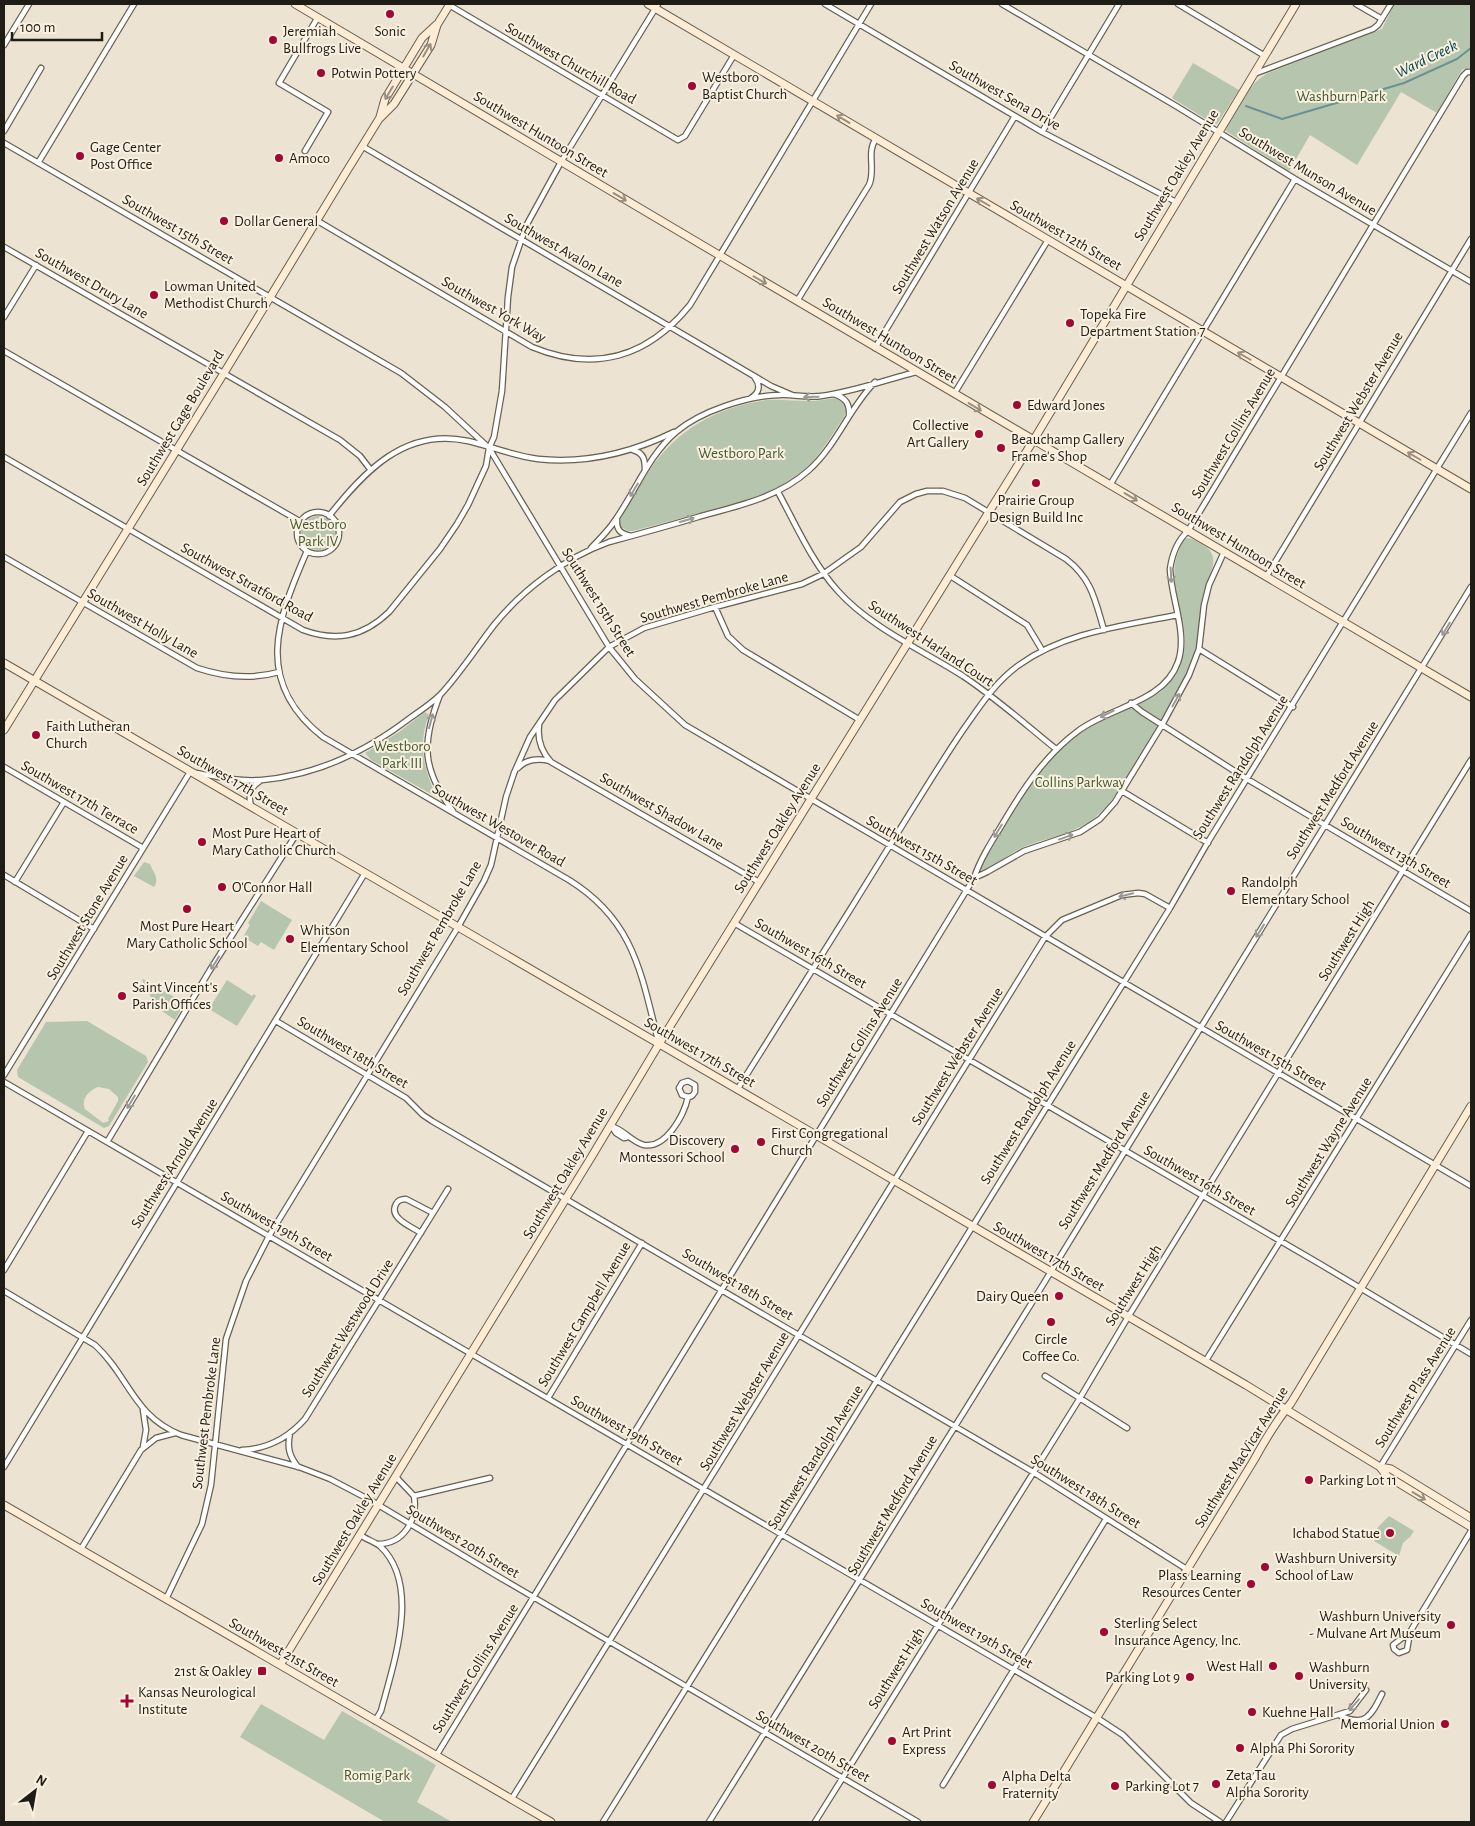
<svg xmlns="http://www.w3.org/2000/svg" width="1475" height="1826" viewBox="0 0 1475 1826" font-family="'Alegreya Sans',sans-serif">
  <rect width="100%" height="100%" fill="#ece3d2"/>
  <path fill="#b6c6ae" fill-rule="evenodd" d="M1394,4H1471V68L1463,69L1460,73L1437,113L1401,92L1357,165L1310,135L1289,171L1226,131L1227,126C1238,106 1248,84 1268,73L1382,29Z
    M1193,63L1239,90L1217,124H1214L1172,98Z
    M835,398C844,401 848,409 844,417C834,432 825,447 813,461C783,492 747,500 707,511C682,518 657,525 633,531H628L621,527L620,521L621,517C631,502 639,486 649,471C676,430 718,406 767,400C781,399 795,401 809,401C818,401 826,399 835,398Z
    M301 533a17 17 0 1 1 34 0a17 17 0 1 1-34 0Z
    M1186,538C1193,538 1198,542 1203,545C1224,557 1207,577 1203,595C1199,612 1201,630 1196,647C1184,688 1158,725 1136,761C1126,777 1117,795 1105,808C1080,835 1052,835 1021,848C1009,854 993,868 981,870L980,866C1006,825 1030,776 1068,743C1081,732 1096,722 1112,715C1138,702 1161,701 1177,672C1182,663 1185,650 1185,640C1184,609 1166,580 1179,550C1181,545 1182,541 1186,538Z
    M425,712L429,715C418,741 423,768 435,793L433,795L371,760L365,753L399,732Z
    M144,862L150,864C153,872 160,879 154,887L134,876Z
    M261,901L292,920L274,950L261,942L258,946L243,937L250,925L248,923Z
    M143,979L176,998L173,1003L181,1009L175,1020L156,1007L142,980Z
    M227,980L252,996L254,994L256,996L237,1026L209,1009Z
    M87,1021L146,1056L148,1062L109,1126L104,1128L18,1077L17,1070L46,1022ZM98,1087L109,1089L118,1097V1101L108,1119L109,1121L103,1123C101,1121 86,1110 85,1109C80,1099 90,1090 98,1087Z
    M1389,1516L1414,1531L1410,1537L1403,1543L1399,1556L1374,1541L1378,1527Z
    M261,1704L324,1740L342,1711L436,1765L417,1802L452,1822H385L240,1737Z"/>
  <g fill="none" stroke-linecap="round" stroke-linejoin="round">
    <path stroke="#6b9195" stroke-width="2" d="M1246,106L1282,119L1404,83L1457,59L1471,48"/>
    <defs>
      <path id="street" d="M825,4L1042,132L1176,202
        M1002,4L1176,106L1295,179L1471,282
        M1178,4L1265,56
        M1356,4L1382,19
        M449,5L678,140L685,136L734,55
        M4,45L29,4
        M1254,74L1373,29L1378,25L1391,4
        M4,131L41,68
        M1042,132L1119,4
        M4,143L401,373L445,407L489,448L609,647L635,679L685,725L1471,1186
        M362,146L771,386L792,395
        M305,151L328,112L279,83L318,17
        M38,163L134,4
        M316,220L532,347C595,373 648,357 690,305L871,4
        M4,247L340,440L360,456L370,469
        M797,301L869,185C876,171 866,151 876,139
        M4,317L36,265
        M875,348L1015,116
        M4,351L301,522
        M834,394C846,398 850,404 849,416
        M954,394L1048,240
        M751,398C759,393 761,386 755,378
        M633,450C644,453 645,460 645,470
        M4,457L303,630C336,642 363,637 389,612L440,549L457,524L468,505L486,466L489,448L494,437L502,391L508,297L512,267L526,226L561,162L658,4
        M1110,485L1295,179
        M778,492C796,525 812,562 837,590C871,628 920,649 963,676C996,698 1025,724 1056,749
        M297 533a21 21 0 1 1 42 0a21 21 0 1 1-42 0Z
        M329,516C364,472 405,427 468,441C491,446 513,456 538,459C586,464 631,453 674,432
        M617,520C616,531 622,534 631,536
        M591,548C600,539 609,530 616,519C636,490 649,455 676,432C701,411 747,396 779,395C793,394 806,398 821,396C853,392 885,380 916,372
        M307,551C277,620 253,682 323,737L569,880C635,921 641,974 659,1044
        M4,557L197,668C224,677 251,680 279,672
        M949,575L1027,625L1042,650
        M1266,577L1471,239
        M715,607L728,636L743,650L860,720
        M1199,649L1293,707
        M440,695C421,743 422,770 453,811
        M1131,703L1142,712L1247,779L1471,911
        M539,725C537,740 541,751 551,762L759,882
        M4,767L143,848
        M518,768C526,759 539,758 550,761
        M1122,791L1208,843
        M251,806C248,795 250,787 260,781
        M4,875L94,929
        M974,878L987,872L1024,851L1080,832L1100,819L1115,802L1162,725L1189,675L1199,649L1204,605L1209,585L1224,552
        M15,882L64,802
        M734,923L1320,1264L1471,1354
        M276,1021L406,1098L423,1115L432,1121L1033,1472L1188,1570
        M4,1075L190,772C214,776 237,782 262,780C317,775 367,751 410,718C420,711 432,703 440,695C459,675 477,647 494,625C523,589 565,558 609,542C639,534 668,526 698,517C737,506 778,498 809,470C837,445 849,408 875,382
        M4,1082L1097,1718L1123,1735L1191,1803L1220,1822
        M737,1090C789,1007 841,925 892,842C915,805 938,767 963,730C980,706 995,682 1019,665C1065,632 1123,626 1177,615
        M611,1126C625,1130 631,1142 644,1145C666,1149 684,1115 688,1097L692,1096L695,1092V1085L688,1081L682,1083L679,1088L682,1095L688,1097
        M612,1127L616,1133L624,1138L628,1137
        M107,1142L210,970L297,833
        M421,1233C412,1227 388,1218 396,1204C398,1200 402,1199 406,1199L433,1213
        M4,1270L88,1131
        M4,1291L95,1345C129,1376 133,1416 181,1435L299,1467L330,1479L370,1500L499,1577L918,1822
        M1205,1362L1471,934
        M1045,1376L1127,1428
        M548,1398L642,1243
        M290,1433C287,1447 289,1456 298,1467
        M143,1447L146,1430L143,1410
        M242,1450C267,1449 288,1438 305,1419L448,1189
        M4,1467L365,873
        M1380,1467L1471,1320
        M396,1477L414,1496L490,1478
        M360,1535C366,1539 375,1542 380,1546C422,1585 393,1665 381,1711L375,1721
        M378,1544C404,1544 418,1519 414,1496
        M81,1549L141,1450L156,1438L175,1433
        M166,1599L202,1524L211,1485L226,1339L246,1281L269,1236L458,927L484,881L491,865L506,797L514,773L530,737L555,700L609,647L644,628L715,607L802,584L823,574L861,547L900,502L916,494L927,491H943L965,498L1066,559C1092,579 1095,600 1104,630
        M1410,1632L1407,1650L1399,1653L1394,1649L1393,1645L1410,1632L1471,1531
        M1339,1715C1365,1728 1371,1716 1382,1694
        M436,1756L974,878C980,860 990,844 1000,828C1021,792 1044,756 1078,731C1109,707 1164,703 1178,662C1188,633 1171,599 1170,569C1172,555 1177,541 1188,531L1463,76L1467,72H1471
        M943,1785L1106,1519
        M511,1800L1045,937L1062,920L1122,895L1138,893L1145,894L1170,908
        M603,1822L1170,908L1208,842L1471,413
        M709,1822L1036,1296L1471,587
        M815,1822L1080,1398L1128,1317L1471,760
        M1226,1822L1281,1735L1292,1729L1350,1711L1366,1690"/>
      <path id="secondary" d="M295,4L719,255L1471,697
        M648,4L1471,489
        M380,117L385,99L422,38L436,25
        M4,663L1246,1385L1380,1467L1387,1476L1471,1527
        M4,730L224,373L345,174L379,119L394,104L431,45L437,25L450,4
        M1380,1467L1391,1469L1471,1518
        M4,1505L551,1822
        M280,1665L592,1156L659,1044L1033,441L1296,4
        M1033,1822L1254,1460C1265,1440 1276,1421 1291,1403L1471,1106"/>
    </defs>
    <use href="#street" stroke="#686051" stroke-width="7"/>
    <use href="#secondary" stroke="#686051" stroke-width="9"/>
    <use href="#street" stroke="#fff" stroke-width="4.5"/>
    <use href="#secondary" stroke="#feecd5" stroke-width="7"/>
  </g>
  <defs><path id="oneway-shaft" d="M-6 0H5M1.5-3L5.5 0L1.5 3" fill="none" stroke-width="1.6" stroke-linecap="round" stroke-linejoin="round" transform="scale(1.25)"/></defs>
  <g stroke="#9a8e7f">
    <use href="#oneway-shaft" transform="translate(427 50) rotate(-60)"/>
    <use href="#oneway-shaft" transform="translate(389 93) rotate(121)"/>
    <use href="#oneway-shaft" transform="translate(843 119) rotate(-149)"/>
    <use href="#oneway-shaft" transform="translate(620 197) rotate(31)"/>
    <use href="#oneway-shaft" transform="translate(983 202) rotate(-150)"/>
    <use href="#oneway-shaft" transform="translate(760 280) rotate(30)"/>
    <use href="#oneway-shaft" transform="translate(1244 356) rotate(-150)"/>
    <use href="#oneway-shaft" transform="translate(975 407) rotate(31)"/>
    <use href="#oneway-shaft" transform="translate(1414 456) rotate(-150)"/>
    <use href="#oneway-shaft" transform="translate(1131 497) rotate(31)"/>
    <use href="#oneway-shaft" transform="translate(1419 1496) rotate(31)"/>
  </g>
  <g stroke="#9a9996">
    <use href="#oneway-shaft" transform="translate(811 397) rotate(179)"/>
    <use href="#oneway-shaft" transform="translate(634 490) rotate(121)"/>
    <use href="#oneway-shaft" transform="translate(687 520) rotate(-16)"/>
    <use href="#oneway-shaft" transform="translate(1171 575) rotate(87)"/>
    <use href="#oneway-shaft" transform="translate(1446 629) rotate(121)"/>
    <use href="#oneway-shaft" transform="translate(1176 700) rotate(-61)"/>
    <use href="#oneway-shaft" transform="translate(1107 714) rotate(154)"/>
    <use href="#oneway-shaft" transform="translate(431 721) rotate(-75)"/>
    <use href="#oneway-shaft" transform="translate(998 831) rotate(121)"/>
    <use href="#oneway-shaft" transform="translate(1066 837) rotate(-20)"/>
    <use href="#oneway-shaft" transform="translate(1126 895) rotate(166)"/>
    <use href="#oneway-shaft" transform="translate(1260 931) rotate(122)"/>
    <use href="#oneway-shaft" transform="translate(215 963) rotate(122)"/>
    <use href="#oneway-shaft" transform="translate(131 1102) rotate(121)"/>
    <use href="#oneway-shaft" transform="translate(1354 1705) rotate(131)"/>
  </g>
  <g fill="#a40634" stroke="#faf0df" stroke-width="2">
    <circle cx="390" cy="14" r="5"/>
    <circle cx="273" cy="40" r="5"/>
    <circle cx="321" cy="73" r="5"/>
    <circle cx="692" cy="86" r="5"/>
    <circle cx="80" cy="156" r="5"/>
    <circle cx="279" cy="158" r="5"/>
    <circle cx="224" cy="221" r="5"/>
    <circle cx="154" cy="295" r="5"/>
    <circle cx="1070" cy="323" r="5"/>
    <circle cx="1017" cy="405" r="5"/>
    <circle cx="979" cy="434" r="5"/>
    <circle cx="1001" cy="448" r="5"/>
    <circle cx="1036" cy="483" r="5"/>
    <circle cx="36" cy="735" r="5"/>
    <circle cx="202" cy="842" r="5"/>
    <circle cx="222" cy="887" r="5"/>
    <circle cx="1231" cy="891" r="5"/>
    <circle cx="187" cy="909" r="5"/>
    <circle cx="290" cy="939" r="5"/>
    <circle cx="122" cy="996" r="5"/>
    <circle cx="761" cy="1142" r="5"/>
    <circle cx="735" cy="1149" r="5"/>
    <circle cx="1059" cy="1296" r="5"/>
    <circle cx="1051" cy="1322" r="5"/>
    <circle cx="1309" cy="1480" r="5"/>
    <circle cx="1390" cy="1533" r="5"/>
    <circle cx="1265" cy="1567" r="5"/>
    <circle cx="1251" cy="1584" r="5"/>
    <circle cx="1451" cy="1625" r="5"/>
    <circle cx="1104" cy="1632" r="5"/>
    <circle cx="1273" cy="1666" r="5"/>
    <rect x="257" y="1666" width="10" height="10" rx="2.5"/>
    <circle cx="1299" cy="1676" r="5"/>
    <circle cx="1190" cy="1677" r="5"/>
    <path d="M124.5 1693.5h5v5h5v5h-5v5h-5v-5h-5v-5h5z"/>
    <circle cx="1252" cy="1712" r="5"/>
    <circle cx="1445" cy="1724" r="5"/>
    <circle cx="892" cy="1741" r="5"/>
    <circle cx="1240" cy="1748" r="5"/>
    <circle cx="1216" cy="1784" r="5"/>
    <circle cx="992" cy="1785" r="5"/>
    <circle cx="1115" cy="1786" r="5"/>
  </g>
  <g text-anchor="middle" stroke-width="4" stroke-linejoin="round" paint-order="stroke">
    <g font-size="15" fill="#1f1c16" stroke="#faf0df" text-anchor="start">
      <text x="283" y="36">Jeremiah<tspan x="283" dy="17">Bullfrogs Live</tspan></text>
      <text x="390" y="36" text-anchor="middle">Sonic</text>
      <text x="331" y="78">Potwin Pottery</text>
      <text x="702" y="82">Westboro<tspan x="702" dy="17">Baptist Church</tspan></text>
      <text x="90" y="152">Gage Center<tspan x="90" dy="17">Post Office</tspan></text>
      <text x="289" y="163">Amoco</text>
      <text x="234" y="226">Dollar General</text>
      <text x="164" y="291">Lowman United<tspan x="164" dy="17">Methodist Church</tspan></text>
      <text x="1080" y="319">Topeka Fire<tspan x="1080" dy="17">Department Station 7</tspan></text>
      <text x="1027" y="410">Edward Jones</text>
      <text x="969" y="430" text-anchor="end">Collective<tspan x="969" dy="17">Art Gallery</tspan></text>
      <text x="1011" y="444">Beauchamp Gallery<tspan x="1011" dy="17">Frame's Shop</tspan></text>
      <text x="1036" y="505" text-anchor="middle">Prairie Group<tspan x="1036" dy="17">Design Build Inc</tspan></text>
      <text x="46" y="731">Faith Lutheran<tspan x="46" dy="17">Church</tspan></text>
      <text x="212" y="838">Most Pure Heart of<tspan x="212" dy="17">Mary Catholic Church</tspan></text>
      <text x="1241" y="887">Randolph<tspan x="1241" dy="17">Elementary School</tspan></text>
      <text x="232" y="892">O'Connor Hall</text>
      <text x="187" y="931" text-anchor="middle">Most Pure Heart<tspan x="187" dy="17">Mary Catholic School</tspan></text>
      <text x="300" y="935">Whitson<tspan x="300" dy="17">Elementary School</tspan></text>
      <text x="132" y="992">Saint Vincent's<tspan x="132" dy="17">Parish Offices</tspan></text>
      <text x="771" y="1138">First Congregational<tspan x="771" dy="17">Church</tspan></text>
      <text x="725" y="1145" text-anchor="end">Discovery<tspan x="725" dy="17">Montessori School</tspan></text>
      <text x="1049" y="1301" text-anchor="end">Dairy Queen</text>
      <text x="1051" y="1344" text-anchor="middle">Circle<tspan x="1051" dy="17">Coffee Co.</tspan></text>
      <text x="1319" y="1485">Parking Lot 11</text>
      <text x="1380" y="1538" text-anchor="end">Ichabod Statue</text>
      <text x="1275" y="1563">Washburn University<tspan x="1275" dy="17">School of Law</tspan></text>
      <text x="1241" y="1580" text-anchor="end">Plass Learning<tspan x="1241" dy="17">Resources Center</tspan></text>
      <text x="1441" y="1621" text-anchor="end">Washburn University<tspan x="1441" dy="17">- Mulvane Art Museum</tspan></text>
      <text x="1114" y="1628">Sterling Select<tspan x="1114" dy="17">Insurance Agency, Inc.</tspan></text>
      <text x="1263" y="1671" text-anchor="end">West Hall</text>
      <text x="1309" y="1672">Washburn<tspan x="1309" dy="17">University</tspan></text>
      <text x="252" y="1676" text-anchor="end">21st &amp; Oakley</text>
      <text x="1180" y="1682" text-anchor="end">Parking Lot 9</text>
      <text x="138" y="1697">Kansas Neurological<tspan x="138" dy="17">Institute</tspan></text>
      <text x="1262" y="1717">Kuehne Hall</text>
      <text x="1435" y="1729" text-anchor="end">Memorial Union</text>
      <text x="902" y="1737">Art Print<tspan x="902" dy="17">Express</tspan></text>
      <text x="1250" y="1753">Alpha Phi Sorority</text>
      <text x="1226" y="1780">Zeta Tau<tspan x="1226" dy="17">Alpha Sorority</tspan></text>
      <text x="1002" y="1781">Alpha Delta<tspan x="1002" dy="17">Fraternity</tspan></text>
      <text x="1125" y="1791">Parking Lot 7</text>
    </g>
    <g font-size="15" fill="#1f1c16" stroke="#faf0df">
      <text transform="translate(571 63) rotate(30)" y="5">Southwest Churchill Road</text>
      <text transform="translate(1005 95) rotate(30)" y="5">Southwest Sena Drive</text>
      <text transform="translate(541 134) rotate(31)" y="5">Southwest Huntoon Street</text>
      <text transform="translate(1308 171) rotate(31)" y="5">Southwest Munson Avenue</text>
      <text transform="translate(1176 175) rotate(-59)" y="5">Southwest Oakley Avenue</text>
      <text transform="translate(935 226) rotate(-59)" y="5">Southwest Watson Avenue</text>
      <text transform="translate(178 229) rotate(30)" y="5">Southwest 15th Street</text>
      <text transform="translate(1066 235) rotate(30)" y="5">Southwest 12th Street</text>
      <text transform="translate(564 250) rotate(30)" y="5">Southwest Avalon Lane</text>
      <text transform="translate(92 283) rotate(30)" y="5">Southwest Drury Lane</text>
      <text transform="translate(494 309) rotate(30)" y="5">Southwest York Way</text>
      <text transform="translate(890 340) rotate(31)" y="5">Southwest Huntoon Street</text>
      <text transform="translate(1358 401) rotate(-59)" y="5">Southwest Webster Avenue</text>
      <text transform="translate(180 418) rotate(-59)" y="5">Southwest Gage Boulevard</text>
      <text transform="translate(1233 433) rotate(-59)" y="5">Southwest Collins Avenue</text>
      <text transform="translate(1239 545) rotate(31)" y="5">Southwest Huntoon Street</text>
      <text transform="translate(247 582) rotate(29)" y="5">Southwest Stratford Road</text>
      <text transform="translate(714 597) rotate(-16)" y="5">Southwest Pembroke Lane</text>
      <text transform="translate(599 602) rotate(58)" y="5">Southwest 15th Street</text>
      <text transform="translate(143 623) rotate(30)" y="5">Southwest Holly Lane</text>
      <text transform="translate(931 643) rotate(33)" y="5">Southwest Harland Court</text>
      <text transform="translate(1240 767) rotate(-58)" y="5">Southwest Randolph Avenue</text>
      <text transform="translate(233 780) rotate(30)" y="5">Southwest 17th Street</text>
      <text transform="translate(1332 790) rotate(-58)" y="5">Southwest Medford Avenue</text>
      <text transform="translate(80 797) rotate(30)" y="5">Southwest 17th Terrace</text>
      <text transform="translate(662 811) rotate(30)" y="5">Southwest Shadow Lane</text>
      <text transform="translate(499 825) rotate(30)" y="5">Southwest Westover Road</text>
      <text transform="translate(777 828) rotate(-58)" y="5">Southwest Oakley Avenue</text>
      <text transform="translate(922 850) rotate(30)" y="5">Southwest 15th Street</text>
      <text transform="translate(1396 852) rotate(31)" y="5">Southwest 13th Street</text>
      <text transform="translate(87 917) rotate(-59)" y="5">Southwest Stone Avenue</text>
      <text transform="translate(439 928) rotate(-60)" y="5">Southwest Pembroke Lane</text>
      <text transform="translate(1346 940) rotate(-58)" y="5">Southwest High</text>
      <text transform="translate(811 953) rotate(30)" y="5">Southwest 16th Street</text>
      <text transform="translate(859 1042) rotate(-58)" y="5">Southwest Collins Avenue</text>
      <text transform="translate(353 1052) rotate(31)" y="5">Southwest 18th Street</text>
      <text transform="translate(700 1052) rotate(30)" y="5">Southwest 17th Street</text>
      <text transform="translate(1271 1055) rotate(30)" y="5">Southwest 15th Street</text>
      <text transform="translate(957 1056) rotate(-58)" y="5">Southwest Webster Avenue</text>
      <text transform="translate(1028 1112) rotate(-58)" y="5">Southwest Randolph Avenue</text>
      <text transform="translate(1328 1142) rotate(-58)" y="5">Southwest Wayne Avenue</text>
      <text transform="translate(1104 1160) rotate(-58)" y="5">Southwest Medford Avenue</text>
      <text transform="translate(174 1163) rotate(-58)" y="5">Southwest Arnold Avenue</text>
      <text transform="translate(565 1173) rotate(-59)" y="5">Southwest Oakley Avenue</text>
      <text transform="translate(1200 1180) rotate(30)" y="5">Southwest 16th Street</text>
      <text transform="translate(277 1226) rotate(30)" y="5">Southwest 19th Street</text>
      <text transform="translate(1049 1256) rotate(30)" y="5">Southwest 17th Street</text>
      <text transform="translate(738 1284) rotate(31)" y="5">Southwest 18th Street</text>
      <text transform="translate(1133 1285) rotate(-58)" y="5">Southwest High</text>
      <text transform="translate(584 1314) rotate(-59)" y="5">Southwest Campbell Avenue</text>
      <text transform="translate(347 1328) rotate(-58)" y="5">Southwest Westwood Drive</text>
      <text transform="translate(1415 1387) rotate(-58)" y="5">Southwest Plass Avenue</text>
      <text transform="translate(744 1401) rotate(-59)" y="5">Southwest Webster Avenue</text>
      <text transform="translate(206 1413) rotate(-83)" y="5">Southwest Pembroke Lane</text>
      <text transform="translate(627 1430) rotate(30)" y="5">Southwest 19th Street</text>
      <text transform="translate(815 1457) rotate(-58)" y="5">Southwest Randolph Avenue</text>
      <text transform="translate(1241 1457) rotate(-58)" y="5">Southwest MacVicar Avenue</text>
      <text transform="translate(1086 1491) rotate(32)" y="5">Southwest 18th Street</text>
      <text transform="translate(892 1505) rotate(-59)" y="5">Southwest Medford Avenue</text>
      <text transform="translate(354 1519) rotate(-59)" y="5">Southwest Oakley Avenue</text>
      <text transform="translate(463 1541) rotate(31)" y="5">Southwest 20th Street</text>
      <text transform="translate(977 1633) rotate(30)" y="5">Southwest 19th Street</text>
      <text transform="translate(284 1652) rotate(30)" y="5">Southwest 21st Street</text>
      <text transform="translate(475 1668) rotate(-58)" y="5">Southwest Collins Avenue</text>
      <text transform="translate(896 1668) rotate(-58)" y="5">Southwest High</text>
      <text transform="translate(813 1746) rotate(30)" y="5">Southwest 20th Street</text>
    </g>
    <g font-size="15" fill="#405a30" stroke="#faf0df">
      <text x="1341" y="101">Washburn Park</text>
      <text x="741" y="458">Westboro Park</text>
      <text x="318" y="529">Westboro<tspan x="318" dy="17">Park IV</tspan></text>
      <text x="402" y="751">Westboro<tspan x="402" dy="17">Park III</tspan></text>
      <text x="1080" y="787">Collins Parkway</text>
      <text x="377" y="1780">Romig Park</text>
    </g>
    <g font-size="16" font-style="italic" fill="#054349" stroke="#faf0df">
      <text transform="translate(1426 58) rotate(-26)" y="6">Ward Creek</text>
    </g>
  </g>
  <rect width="1475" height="1826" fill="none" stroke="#1f1c16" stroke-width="10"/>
  <g transform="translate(35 1791) rotate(31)" stroke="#faf0df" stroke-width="4" paint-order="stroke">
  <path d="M0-4L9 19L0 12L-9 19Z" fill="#1f1c16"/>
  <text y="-8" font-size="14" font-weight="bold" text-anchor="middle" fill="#1f1c16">N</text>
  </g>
  <path d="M12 32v8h90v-8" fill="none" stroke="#1f1c16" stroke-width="2.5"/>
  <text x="20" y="32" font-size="15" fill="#1f1c16" stroke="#faf0df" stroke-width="4" paint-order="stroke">100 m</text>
</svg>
